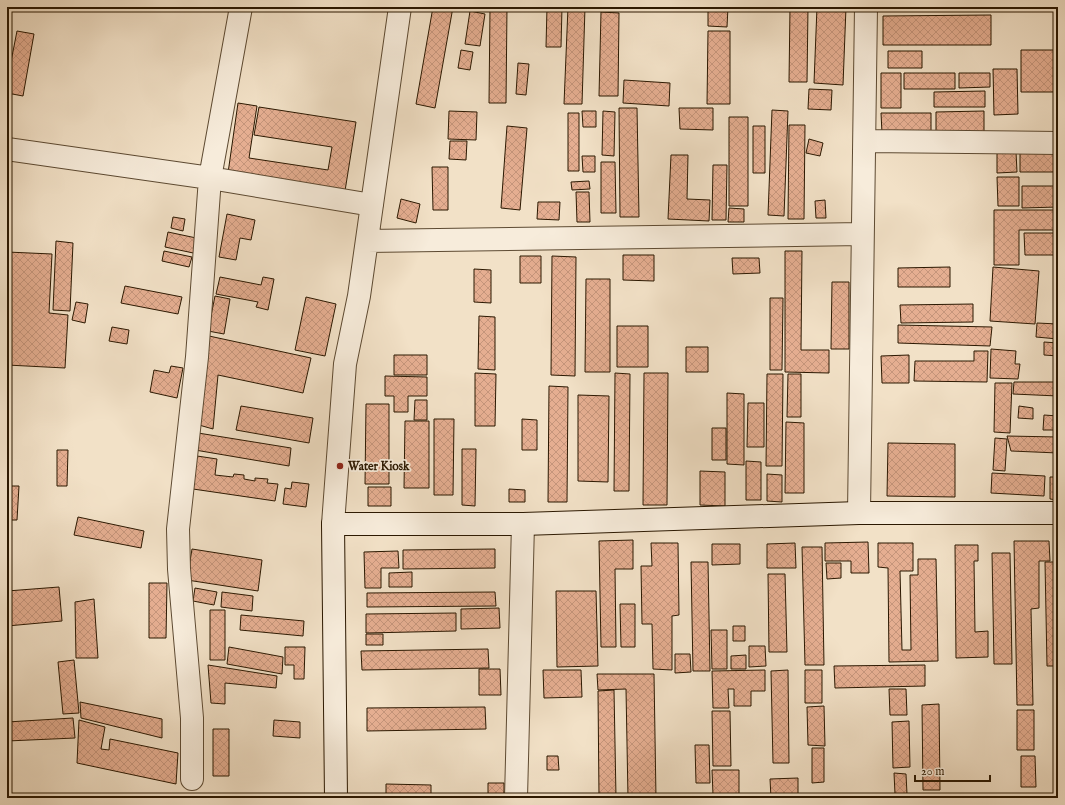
<svg xmlns="http://www.w3.org/2000/svg" width="1065" height="805" viewBox="0 0 1065 805" font-family="'IM FELL English',serif">
  <defs>
    <pattern id="building-cross-hatch" width="8" height="8" patternUnits="userSpaceOnUse"><rect width="8" height="8" fill="#e5ae91"/><path d="M0 0l8 8M0 8l8-8" fill="none" stroke="#c5957b"/></pattern>
  </defs>
  <rect width="100%" height="100%" fill="#f2e1c7"/>
  <filter id="stains"><feTurbulence type="fractalNoise" baseFrequency=".005" numOctaves="4"/><feColorMatrix values="0 0 0 0 .2 0 0 0 0 .09 0 0 0 0 .02 0 0 0 .5 -.17"/></filter>
  <radialGradient id="worn" r=".72"><stop offset=".6" stop-color="#630" stop-opacity="0"/><stop offset="1" stop-color="#630" stop-opacity=".3"/></radialGradient>
  <path fill="url(#building-cross-hatch)" stroke="#2b1801" d="M433,7H453L435,108L416,104Z
    M490,7H507L506,103H489Z
    M547,7H562L561,47H546Z
    M568,7H585L582,104H564Z
    M708,7H728L727,27L708,26Z
    M790,7H808L807,82H789Z
    M817,7H846L843,85L814,83Z
    M895,7H994V10H895Z
    M997,7H1013V8L997,9Z
    M470,11L485,14L480,46L465,44Z
    M601,12L619,13L618,96H599Z
    M991,15V45H883V16Z
    M17,31L34,34L23,96L7,93V82Z
    M708,31H730V104H707Z
    M461,50L473,52L470,70L458,68Z
    M1021,50H1058V92H1021Z
    M888,51H922V68H888Z
    M518,63L529,64L526,95L516,94Z
    M993,69H1017L1018,114L994,115Z
    M881,73H901V108H881Z
    M904,73H955V89H904Z
    M959,73H990V87L959,88Z
    M624,80L670,83L669,106L623,103Z
    M809,89L832,90L831,110L808,109Z
    M985,91V107H934V92Z
    M238,103L257,106L249,158L328,170L332,147L254,135L259,107L356,122L345,191L228,173Z
    M619,108H637L639,217H620Z
    M679,108H713V130L680,129Z
    M772,110L788,111L784,216L768,215Z
    M449,111L477,112L476,140L448,139Z
    M582,111H596V127H583Z
    M603,111L615,112L614,156L602,155Z
    M984,111V132L936,133V112Z
    M568,113H579V171H568Z
    M881,113H931V133H882Z
    M729,117H748V206H729Z
    M789,125H805L804,219H788Z
    M507,126L527,128L520,210L501,208Z
    M753,126H765V173H753Z
    M809,139L823,143L820,156L806,153Z
    M450,141H467L466,160L449,159Z
    M1020,151H1058V172H1020Z
    M997,152H1016L1017,172L997,173Z
    M671,155H688L687,199L710,200L709,221L668,219Z
    M582,156H595V172H583Z
    M601,162H615L616,213H601Z
    M713,165H727L726,220H712Z
    M432,167H448V210H433Z
    M997,177H1019V206H998Z
    M589,181L590,189L572,190L571,182Z
    M1022,186H1058V207L1022,208Z
    M576,192H589L590,222H577Z
    M401,199L420,204L416,223L397,218Z
    M825,200L826,218H816L815,201Z
    M538,202H560L559,220L537,219Z
    M729,208L744,209V222H728Z
    M994,210H1058V230H1019V265H994Z
    M227,214L255,220L251,240L240,238L236,260L219,257Z
    M173,217L185,219L183,231L171,228Z
    M168,232L201,239L198,254L165,247Z
    M1024,233H1058V255H1025Z
    M56,241L73,243L70,311L53,310Z
    M164,251L192,257L189,267L162,261Z
    M785,251H802L801,350H829V373L785,372Z
    M7,252L52,254L49,313L68,315L65,368L7,365Z
    M623,255H654V281L623,280Z
    M520,256H541V283H520Z
    M552,256L576,257L575,376L551,375Z
    M732,258H759L760,273L733,274Z
    M950,267V287H898V268Z
    M993,267L1039,271L1035,324L990,321Z
    M474,269L491,270V303L474,302Z
    M220,277L261,285L263,277L274,279L268,310L256,307L258,302L216,294Z
    M586,279H610V372H585Z
    M832,282H849V349H831Z
    M125,286L182,297L178,314L121,303Z
    M215,296L230,299L224,334L208,331Z
    M306,297L336,304L325,356L295,350Z
    M770,298H783L782,370H770Z
    M76,302L88,304L85,323L72,320Z
    M973,304V322L901,323L900,305Z
    M479,316L495,317V370L478,369Z
    M1037,323L1058,324V339L1036,337Z
    M898,325L992,327L990,346L898,343Z
    M617,326H648V367H617Z
    M112,327L129,330L127,344L109,341Z
    M209,336L311,358L303,393L218,375L213,429L199,425Z
    M1044,342L1058,343V356L1044,355Z
    M686,347H708V372H686Z
    M991,349L1016,351L1015,364H1020L1018,379L990,378Z
    M974,351H988L987,382L914,381L915,361H974Z
    M394,355H427V375H394Z
    M909,355V383H882L881,356Z
    M171,366L183,368L177,398L150,392L154,370L169,373Z
    M475,373L496,374L495,426H475Z
    M615,373L630,374L629,491H614Z
    M644,373H668L667,505H643Z
    M767,374H783L782,466H766Z
    M788,374H801V417H787Z
    M385,376L427,377V396H408V412H394V396H385Z
    M1014,382H1058V396L1013,394Z
    M995,383H1012L1010,433L994,432Z
    M549,386L568,387L567,502H548Z
    M727,393L744,394V465L727,464Z
    M578,395L609,396L608,482L578,481Z
    M415,400H427V420H414Z
    M748,403H764V447H747Z
    M366,404H389V484H365Z
    M241,406L313,418L309,443L236,430Z
    M1019,406L1033,408V419L1018,418Z
    M1044,415L1058,416V430H1043Z
    M434,419H454L453,495H434Z
    M522,419L537,420V450H522Z
    M405,421H429V488H404Z
    M786,422L804,423V493H785Z
    M712,428H726V460H712Z
    M198,433L291,448L289,466L195,450Z
    M1007,436L1058,437V453L1011,451Z
    M995,438L1007,439L1005,471L993,470Z
    M888,443L955,444V497L887,496Z
    M462,449H476L475,506L462,505Z
    M57,450H68L67,486H57Z
    M197,456L217,459L215,475L233,477L234,474L244,475V479L255,481V478L268,479L267,483L278,484L275,501L193,489Z
    M746,461L761,462V500H746Z
    M700,471L725,472V506L700,505Z
    M992,473L1045,476L1044,496L991,493Z
    M767,474L782,475V502L767,501Z
    M1050,477H1058V500L1050,499Z
    M292,482L309,484L306,507L283,504L285,488L291,489Z
    M7,486H19L17,520H7Z
    M368,487H391V506H368Z
    M509,489L525,490V502H509Z
    M78,517L144,531L141,548L74,535Z
    M633,540V569H615L616,647H601L599,541Z
    M1014,541H1049L1050,561H1039V608L1031,609L1033,705H1017Z
    M868,542L869,573H851V561H825V543Z
    M651,543H678L679,615L672,616V670L653,669L652,624H642L641,566H652Z
    M795,543L796,568H767V544Z
    M878,543H913V571H900L902,650H911L910,575H918V559H936L938,661L889,662L888,568L878,567Z
    M712,544H740V564L712,565Z
    M955,545H978V561H974L975,632L988,631V657L956,658Z
    M802,547H822L824,665H805Z
    M192,549L262,560L258,591L187,580Z
    M495,549V568L403,569V550Z
    M398,551L399,568H381V588H365L364,552Z
    M992,553H1010L1012,664H994Z
    M691,562H708L710,671H693Z
    M1045,562H1058V666H1047Z
    M826,563H841V578L827,579Z
    M412,572V587H389V573Z
    M768,574H785L787,652H769Z
    M149,583H167L166,638H149Z
    M59,587L62,621L7,626V591Z
    M195,588L217,592L214,605L193,601Z
    M556,591H596L598,666L557,667Z
    M222,592L253,596L252,611L221,607Z
    M495,592L496,606L367,607V593Z
    M94,599L98,658H76L75,602Z
    M620,604H635V647H621Z
    M499,608L500,628L461,629V609Z
    M210,610H225V660H210Z
    M456,613V631L366,633V614Z
    M241,615L304,621L303,636L240,630Z
    M733,626H745V641H733Z
    M711,630H727V669H712Z
    M366,634H383V645H366Z
    M749,646H765L766,666L749,667Z
    M229,647L283,657L282,674L227,664Z
    M285,647H305L304,679H294V665H285Z
    M488,649L489,668L362,670L361,651Z
    M675,654H690L691,672L675,673Z
    M746,655V669H731V656Z
    M74,660L79,713L63,714L58,662Z
    M208,665L277,676L276,688L225,683V704L211,703Z
    M925,665V686L835,688L834,666Z
    M479,669H500L501,695H479Z
    M543,670H581L582,697L544,698Z
    M765,670V691H751V706H734V689H728L729,708H713L712,671Z
    M788,670L789,763H773L771,671Z
    M805,670H822V703H805Z
    M597,674H654L656,798H628L626,689L598,690Z
    M889,689H906L907,715H890Z
    M614,690L616,797H599L598,691Z
    M80,702L162,719V738L81,718Z
    M939,704L940,790H923L922,705Z
    M824,706L825,746L808,745L807,707Z
    M485,707L486,729L367,731V708Z
    M1017,710H1034V750H1017Z
    M712,711H730L731,766H713Z
    M73,718L75,738L7,741V722Z
    M79,720L105,727L101,749L109,750L110,739L178,753L176,784L77,763Z
    M274,720L300,722V738L273,736Z
    M909,721L910,767L893,768L892,722Z
    M213,729H229V776H213Z
    M695,745H709L710,783H696Z
    M812,748H824V782L812,783Z
    M547,756H558L559,770H547Z
    M1021,756H1035L1036,787H1021Z
    M712,770H739V795H713Z
    M894,773L906,774L907,794H895Z
    M798,778V797L771,798L770,779Z
    M488,783H504V798H488Z
    M386,784L431,785V798H386Z"/>
  <g fill="none" stroke-linecap="round" stroke-linejoin="round">
    <defs>
      <path id="street" d="M866,141L1058,143
        M7,149L210,178L372,205
        M367,241L862,234
        M859,513L866,7
        M333,524L345,364L359,296L400,7
        M192,779V718L179,569L178,529L197,357L210,178L241,7
        M516,798L523,524"/>
      <path id="secondary" d="M336,798L333,524H523L859,513H1058"/>
    </defs>
    <use href="#street" stroke="#5d4a32" stroke-width="24"/>
    <use href="#secondary" stroke="#2b1801" stroke-width="24"/>
    <use href="#street" stroke="#f7ecdb" stroke-width="22"/>
    <use href="#secondary" stroke="#f7ecdb" stroke-width="22"/>
  </g>
  <circle fill="#8f2418" stroke="#f7ecdb" stroke-width="1.5" cx="340" cy="466" r="4"/>
  <g text-anchor="middle" stroke-width="3.5" stroke-linejoin="round" paint-order="stroke">
    <g font-size="12" font-weight="bold" fill="#2b1801" stroke="#f7ecdb" text-anchor="start">
      <text x="348" y="470">Water Kiosk</text>
    </g>
  </g>
  <rect width="1065" height="805" fill="none" stroke="#f2e1c7" stroke-width="24"/>
  <rect x="8" y="8" width="1049" height="789" fill="none" stroke="#2b1801" stroke-width="2"/>
  <rect x="12" y="12" width="1041" height="781" fill="none" stroke="#2b1801"/>
  <path d="M915 775v6h75v-6" fill="none" stroke="#2b1801" stroke-width="2"/>
  <text x="921" y="775" font-size="12" fill="#2b1801" stroke="#f7ecdb" stroke-width="3" paint-order="stroke">20 m</text>
  <rect width="100%" height="100%" filter="url(#stains)"/>
  <rect width="100%" height="100%" fill="url(#worn)"/>
</svg>
